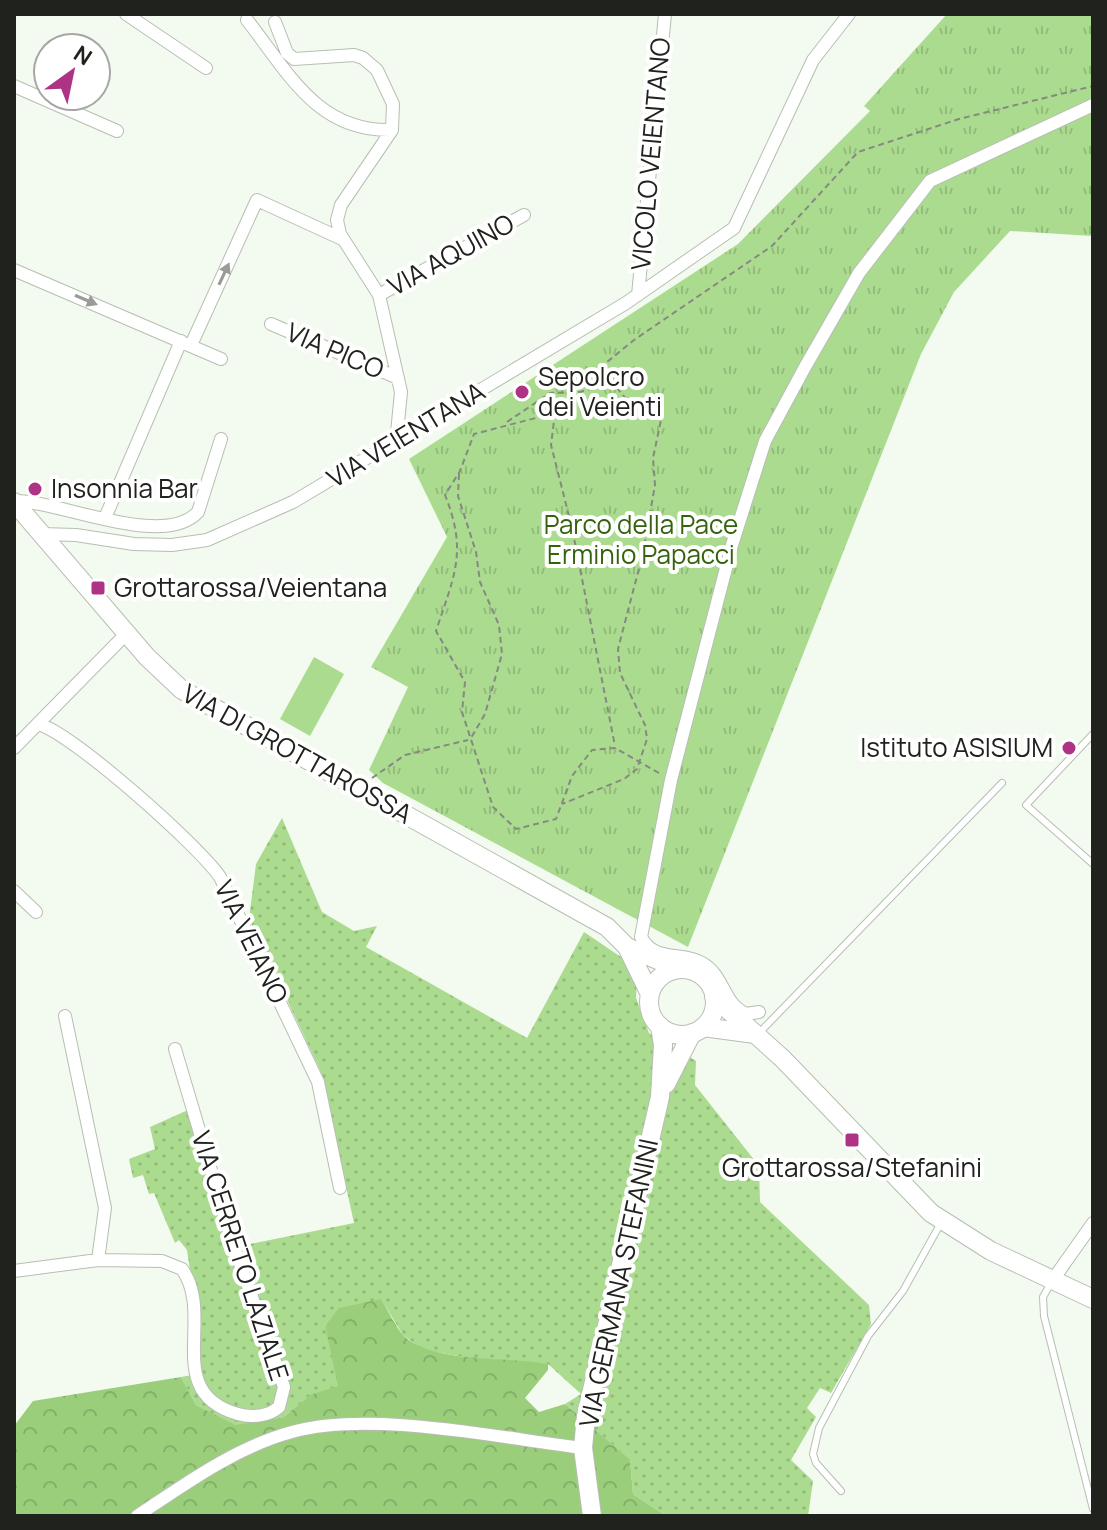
<svg xmlns="http://www.w3.org/2000/svg" width="1107" height="1530" viewBox="0 0 1107 1530" font-family="Manrope,sans-serif">
  <defs>
    <pattern id="grass-dots" width="8" height="8" patternUnits="userSpaceOnUse" patternTransform="scale(2)"><rect width="8" height="8" fill="#abdb8f"/><path d="M2 2h.1M6 6h.1" fill="none" stroke="#93bc7b" stroke-width="1.8" stroke-linecap="round"/></pattern>
    <pattern id="forest-crowns" width="20" height="18" patternUnits="userSpaceOnUse" patternTransform="scale(2)"><rect width="20" height="18" fill="#9ace7b"/><path d="M2 6a3 3 0 1 1 6 0M12 15a3 3 0 1 1 6 0" fill="none" stroke="#84b16a"/></pattern>
    <pattern id="park-tufts" width="24" height="20" patternUnits="userSpaceOnUse" patternTransform="scale(2)"><rect width="24" height="20" fill="#abdb8f"/><path d="M3 7l-1-3M5 7V3M7 7l1-3M15 17l-1-3M17 17v-4M19 17l1-3" fill="none" stroke="#93bc7b"/></pattern>
  </defs>
  <rect width="100%" height="100%" fill="#f3faef"/>
  <path fill="url(#grass-dots)" d="M282,818L322,912L354,931L377,926L366,947L527,1038L584,932L624,959L637,977L636,998L649,1033L696,1061L695,1085L759,1166L760,1202L869,1305L871,1324L831,1393L820,1388L807,1408L816,1417L791,1460L813,1481L808,1516H666L633,1494L630,1459L565,1404L581,1394L548,1364L482,1360L423,1350L403,1335L381,1299L325,1325L339,1386L308,1397L284,1417L235,1426L196,1405L181,1377L198,1374L200,1338L187,1250L179,1240L175,1243L154,1193L149,1194L143,1175L133,1178L129,1159L155,1149L150,1127L188,1110L230,1248L354,1223L321,1072L249,919L256,864Z"/>
  <path fill="url(#forest-crowns)" d="M381,1299C388,1310 395,1326 404,1336C433,1364 508,1356 548,1364V1370L525,1398L539,1412L565,1404L630,1459L633,1494L666,1516H14V1426L33,1401L181,1377L196,1405L235,1425L284,1417L310,1395L338,1386L325,1326L339,1308Z"/>
  <path fill="url(#park-tufts)" d="M947,14H1093V236L1010,231L954,292L921,354L688,947L383,783L369,770L408,687L371,667L447,537L409,459L738,244L870,111L864,106Z"/>
  <path fill="#abdb8f" d="M314,657L344,674L310,736L280,719Z"/>
  <g fill="none" stroke-linecap="round" stroke-linejoin="round">
    <defs>
      <path id="lane" d="M1093,734L1026,805L1093,864
        M759,1033L1002,783
        M1052,1281L1043,1297L1044,1316L1093,1509
        M841,1491L816,1463L813,1454L819,1428L868,1336L903,1291L942,1221"/>
      <path id="street" d="M126,14L206,68
        M247,20C288,72 317,132 392,130
        M275,22L287,53L294,59L354,55L363,58L377,70L393,104L392,130L341,205L337,220L340,234L379,295L401,392L396,443
        M14,86L117,131
        M14,270L221,359
        M379,295L524,215
        M638,295L665,14
        M271,324L398,378
        M191,345L257,200L342,239
        M14,501C58,500 163,550 198,512L221,439
        M105,518L181,341
        M41,534L76,535L134,544L172,545L207,540L293,502L626,303L734,228L813,60L849,14
        M39,724C75,736 197,844 220,877L318,1082L340,1188
        M14,748L127,633
        M14,891L36,912
        M759,1012L746,1014C722,1003 725,976 702,963C682,951 654,963 641,937L671,780L732,545L765,441L805,367L859,273L930,181L1093,105
        M98,1260L162,1261L182,1269C216,1317 161,1392 238,1414C252,1418 269,1416 279,1407L284,1387L232,1241L175,1049
        M14,1271L98,1260L105,1208L65,1016
        M1052,1281L1093,1223
        M137,1516C185,1484 236,1447 292,1432C372,1410 499,1438 583,1448"/>
      <path id="secondary" d="M14,502L147,657L182,690L607,927L627,947L650,994
        M627,947L679,969
        M649 1002a33 33 0 1 1 66 0a33 33 0 1 1-66 0Z
        M714,997L783,1059L931,1213L991,1251L1093,1299
        M703,1027L755,1034
        M666,1084L692,1033
        M592,1516L583,1448L586,1416L660,1097L663,1045L660,1026"/>
    </defs>
    <use href="#lane" stroke="#b7beb3" stroke-width="8"/>
    <use href="#street" stroke="#b7beb3" stroke-width="14"/>
    <use href="#secondary" stroke="#b7beb3" stroke-width="20"/>
    <path stroke="#858982" stroke-width="2" stroke-dasharray="6 4" stroke-linecap="butt" d="M555,413L551,445L572,528L615,746
      M507,422L550,393L580,392L607,384L618,389L626,399L654,407L661,420L653,458L655,485L643,553L618,649L620,673L645,725L647,739L637,769L624,779L562,804
      M459,474L458,496L476,552L480,582L499,625L502,654L485,714L471,738
      M659,773L615,748L592,750L572,776L556,819L516,829L493,807L462,712L465,682L436,631C454,576 468,552 445,495L460,471L474,434L555,413L580,384L634,340L772,246L858,152L959,119L1093,86
      M372,778L405,755L468,740"/>
    <use href="#lane" stroke="#fff" stroke-width="6"/>
    <use href="#street" stroke="#fff" stroke-width="12"/>
    <use href="#secondary" stroke="#fff" stroke-width="18"/>
  </g>
  <defs><path id="oneway-solid" d="M-6-.8H1V-3.2L6.5 0L1 3.2V.8H-6Z" transform="scale(2)"/></defs>
  <g fill="#9b9c9a">
    <use href="#oneway-solid" transform="translate(224 274) rotate(-65)"/>
    <use href="#oneway-solid" transform="translate(86 300) rotate(23)"/>
  </g>
  <g fill="#af3385" stroke="#fff" stroke-width="3">
    <circle cx="522" cy="392" r="8"/>
    <circle cx="35" cy="489" r="8"/>
    <rect x="90" y="580" width="16" height="16" rx="4"/>
    <circle cx="1069" cy="748" r="8"/>
    <rect x="844" y="1132" width="16" height="16" rx="4"/>
  </g>
  <g text-anchor="middle" stroke-width="8" stroke-linejoin="round" paint-order="stroke">
    <g font-size="26" fill="#20221e" stroke="#fff">
      <text transform="translate(651 154) rotate(-85)" y="9">VICOLO VEIENTANO</text>
      <text transform="translate(451 255) rotate(-29)" y="9">VIA AQUINO</text>
      <text transform="translate(335 351) rotate(23)" y="9">VIA PICO</text>
      <text transform="translate(406 435) rotate(-31)" y="9">VIA VEIENTANA</text>
      <text transform="translate(297 754) rotate(29)" y="9">VIA DI GROTTAROSSA</text>
      <text transform="translate(251 942) rotate(64)" y="9">VIA VEIANO</text>
      <text transform="translate(240 1256) rotate(72)" y="9">VIA CERRETO LAZIALE</text>
      <text transform="translate(619 1283) rotate(-78)" y="9">VIA GERMANA STEFANINI</text>
    </g>
    <g font-size="26" fill="#20221e" stroke="#fff" text-anchor="start">
      <text x="538" y="386">Sepolcro<tspan x="538" dy="30">dei Veienti</tspan></text>
      <text x="51" y="498">Insonnia Bar</text>
      <text x="114" y="597">Grottarossa/Veientana</text>
      <text x="1053" y="757" text-anchor="end">Istituto ASISIUM</text>
      <text x="852" y="1177" text-anchor="middle">Grottarossa/Stefanini</text>
    </g>
    <g font-size="26" fill="#35630d" stroke="#fff">
      <text x="641" y="534">Parco della Pace<tspan x="641" dy="30">Erminio Papacci</tspan></text>
    </g>
  </g>
  <rect width="1107" height="1530" fill="none" stroke="#20221e" stroke-width="32"/>
  <g transform="translate(72 72) rotate(33)"><circle r="38" fill="#ffffff" stroke="#a6a7a5" stroke-width="2"/>
  <path d="M0-6L14 30L0 20L-14 30Z" fill="#af3385"/>
  <text y="-12" font-size="22" font-weight="bold" text-anchor="middle" fill="#20221e">N</text>
  </g>
</svg>
